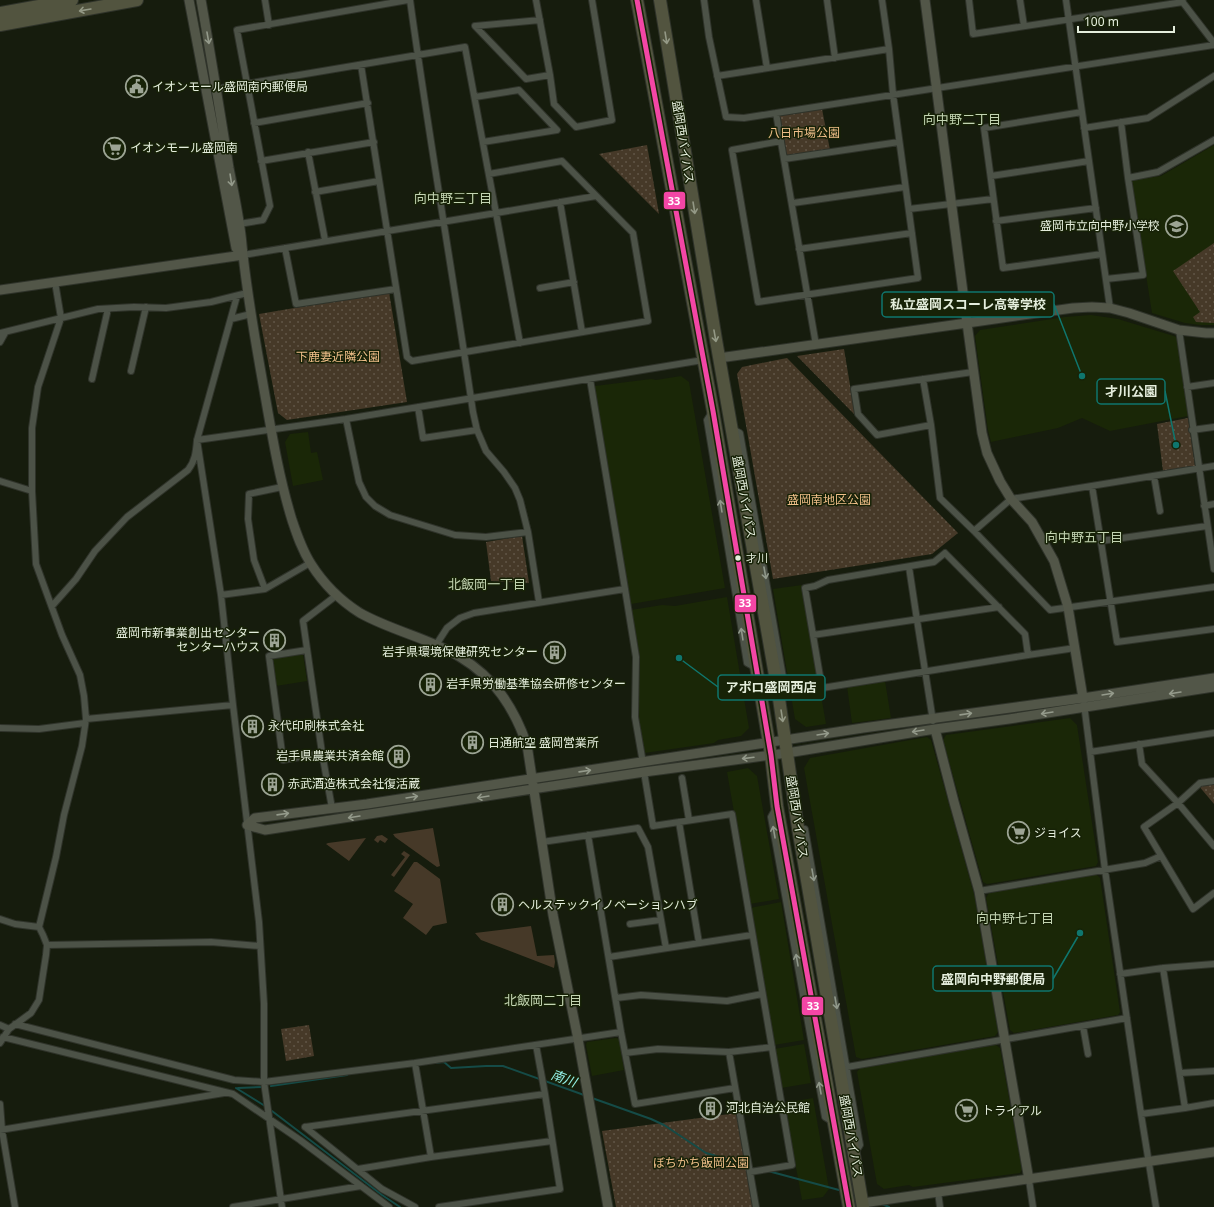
<svg xmlns="http://www.w3.org/2000/svg" width="1214" height="1207" viewBox="0 0 1214 1207" font-family="'Noto Sans','Noto Sans JP',sans-serif">
  <defs>
    <pattern id="park-dots" width="8" height="8" patternUnits="userSpaceOnUse"><rect width="8" height="8" fill="#463928"/><path d="M2 2h.1M6 6h.1" fill="none" stroke="#615647" stroke-width="1.8" stroke-linecap="round"/></pattern>
  </defs>
  <rect width="100%" height="100%" fill="#161c0d"/>
  <path fill="#1a2707" d="M1214,145V325H1200L1185,323L1152,313L1131,180L1161,176Z
    M1091,315L1118,319L1177,337L1188,416L1110,431L1082,418L1058,428L991,442L988,430L975,336L980,330L1065,317Z
    M681,376L689,382L725,588L631,604L593,388L595,386L651,379L656,380Z
    M308,432L311,453L317,452L323,480L293,486L285,442L290,434Z
    M802,585L826,724L806,727L795,719L773,589Z
    M727,597L749,728L741,736L718,740L714,743L644,753L638,718L640,657L631,610L662,605L675,606Z
    M303,654L307,681L276,686L273,659Z
    M885,681L891,718L852,723L847,686Z
    M1070,718L1077,725L1098,862L1096,866L987,884L983,882L943,740L946,735Z
    M927,737L931,740L974,894L998,1032L995,1036L862,1059L856,1057L804,768L810,758Z
    M748,768L757,776L779,899L750,904L727,772Z
    M1096,874L1100,878L1120,1012L1118,1015L1014,1033L1010,1030L986,898L989,893Z
    M781,902L804,1040L774,1045L750,908Z
    M616,1038L619,1039L624,1070L592,1076L586,1045L587,1042Z
    M804,1044L811,1083L781,1088L774,1049Z
    M996,1045L1000,1048L1022,1169L1020,1173L913,1187L909,1185L884,1189L877,1184L857,1072L860,1068Z
    M813,1098L829,1189L823,1197L802,1200L784,1103Z"/>
  <path fill="#463928" d="M433,828L440,866L437,867L395,837L393,834Z
    M382,835L388,839L385,843L380,840L378,843L374,840L377,836Z
    M366,838L349,861L326,844L328,843Z
    M404,851L410,855L394,877L391,875L405,857L401,854Z
    M414,862H417L440,879L447,923L433,926L426,935L403,918L413,904L394,891Z
    M531,926L537,956L554,955L555,962L554,968L481,940L475,933Z"/>
  <path fill="url(#park-dots)" d="M822,109L830,150L788,157L786,156L779,118L781,115Z
    M647,145L659,214L599,154Z
    M1214,243V323L1196,322L1193,317L1200,312L1173,271Z
    M389,292L407,402L287,420L278,413L259,314Z
    M844,349L855,415L797,356Z
    M787,358L958,533L932,554L773,579L737,374L742,367Z
    M1188,418L1195,466L1163,471L1157,424Z
    M522,536L529,583L491,581L486,542Z
    M1214,781V804L1198,785Z
    M309,1025L314,1056L286,1061L281,1029Z
    M737,1113L753,1207H616L602,1131Z"/>
  <g fill="none" stroke-linecap="round" stroke-linejoin="round">
    <path stroke="#154b47" stroke-width="2" d="M433,1063L444,1062L451,1068L486,1066H503L584,1095
      M271,1086L347,1075
      M236,1088L265,1106
      M238,1088L262,1087
      M592,1098L651,1119L664,1125L706,1153L746,1165
      M272,1111L382,1195L400,1207
      M768,1171L839,1190
      M882,1204L889,1207"/>
    <defs>
      <path id="street" d="M265,0L269,25
        M410,0C429,138 453,275 473,412L477,430L486,451L504,472L515,488L520,500L528,532L539,602
        M536,0L550,75L554,104L576,127L612,120L592,0
        M704,0L709,37L726,117L744,118L776,113L1214,45
        M756,0L767,68
        M827,0L835,58
        M969,0L973,34L1183,2
        M1020,0L1024,26
        M1066,0L1110,308
        M1181,0L1214,43
        M540,20L475,26L526,79L550,75
        M361,65L407,357L412,361L648,321L633,233L562,161L489,174
        M717,76L889,49
        M216,89L465,47L496,213C411,227 327,241 243,255
        M475,97L519,90L557,130L483,142
        M1082,112L984,128L1003,268L1102,254
        M776,113L816,345
        M254,123L368,103
        M1084,128L1148,118L1214,76
        M781,141L732,150L758,302L918,278L893,94L889,49L882,0
        M308,152L325,240
        M784,159L899,142
        M261,161L374,142
        M991,176L1089,161
        M1128,178L1158,172L1214,140
        M315,192L379,181
        M560,202L582,332
        M793,203L905,187
        M909,209L993,199
        M996,221L1096,208
        M239,224L263,220L270,206L237,30L408,0
        M285,248L296,304L396,289
        M799,249L912,233
        M1106,279L1143,275L1128,178L1121,122
        M540,288L574,282
        M231,319L251,314
        M1179,330L1214,569
        M0,333L98,309L134,307L166,308L211,302L247,293
        M0,342L5,333
        M520,343L496,213L596,196
        M131,371L146,307
        M92,379L108,309
        M923,379L931,425L877,435L858,414L854,389L973,372
        M1187,387L1214,383
        M418,407L423,438L477,430
        M712,412L707,420L747,663L756,668
        M346,419L703,360
        M931,425L940,498L974,531L1011,499L1214,466
        M732,429L740,433L784,683L779,691
        M1192,430L1214,427
        M197,440L221,595L233,705L259,922L264,1004V1082L282,1207
        M197,440L346,419L359,482L366,497L375,506L390,515L455,535L486,537L528,532
        M1154,476L1160,511
        M0,481L32,491
        M1092,486L1117,642L1214,629
        M1204,506L1214,504
        M974,531L1050,610L1214,587
        M1101,541L1207,526
        M909,567L917,620L933,721
        M265,589L254,560L248,519L249,494L282,487
        M625,589L636,657L635,717L643,763
        M221,595L265,589L310,563
        M52,606L76,579L95,551L127,517L188,470C195,461 196,452 197,440L237,296
        M813,635L805,588L815,586L828,580L934,562L945,553L1025,634L1028,655L822,688L813,635L999,607
        M436,645L447,628L460,618L474,613L625,589L590,379
        M307,650L269,656L283,760L322,753
        M1028,655L1075,648
        M1084,704L1105,870L1141,1114L1156,1207
        M86,719L233,705
        M0,728L39,729L85,723
        M1139,744L1142,764L1178,803L1214,846
        M1090,752L1214,733
        M644,772L653,826L732,814L792,1165L750,1172
        M682,778L689,820
        M1214,781L1200,783L1178,803L1144,827L1193,909L1214,893
        M332,808L322,753L303,621L337,595
        M776,808L771,817L825,1117L833,1122
        M679,822L699,943
        M798,828L805,829L860,1145L855,1153
        M588,835L621,1032L635,1104L735,1088
        M542,842L638,828L648,847L666,948
        M979,891L1145,863L1161,856
        M0,919L15,924L39,927
        M630,924L660,920
        M47,945L211,942L260,946
        M609,957L752,935
        M1120,974L1163,968L1214,964
        M616,998L641,995L727,1001L762,994
        M15,1024L234,1080L264,1082L415,1063L621,1032
        M0,1025L9,1029
        M1083,1026L1088,1054
        M3,1037L233,1094L300,1140L389,1207
        M0,1043L9,1029L31,1013L39,1000L46,955L47,945L43,935L39,927L56,857L64,815L82,746L86,719L84,696L80,675L62,635L36,564L32,491V428L38,387L61,318L55,282
        M729,1052L756,1207
        M625,1053L658,1049L729,1052L772,1047
        M415,1063L431,1157L552,1141
        M847,1067L1127,1018
        M1180,1073L1214,1071
        M0,1104L2,1130L15,1207
        M1185,1108L1214,1103
        M1141,1114L1185,1108L1163,968
        M305,1127L545,1094
        M305,1127L382,1189L415,1207
        M0,1130L224,1093
        M358,1169L431,1157
        M1029,1180L1033,1207
        M938,1192L940,1207
        M233,1207L361,1186
        M439,1207L560,1189L545,1094L536,1045"/>
      <path id="secondary" d="M189,0L236,248L243,255
        M201,0C211,56 220,112 229,168C234,194 240,220 242,245C247,298 257,349 266,401C273,441 280,481 292,520C297,535 302,550 311,564C323,583 341,601 360,613C392,631 429,638 460,657C495,678 514,708 527,745L553,915L578,1039L608,1207
        M0,290L243,255
        M719,358L967,323C952,215 940,108 925,0
        M1083,698L1068,607L1054,561L1032,522L1011,499L1000,481L987,453L982,433L967,323L1073,308L1092,307L1110,308L1129,313L1179,330L1206,333H1214
        M935,729L954,802L979,891L1029,1180
        M247,825L255,818L367,804L863,728L1083,698L1214,678
        M247,825L265,830L644,772L787,753L935,729L1009,719L1214,687
        M863,1203L1214,1152"/>
      <path id="highway" d="M637,0L713,411L771,755L777,806L849,1207
        M660,0L716,340L778,692L798,828L863,1207
        M0,13L72,0
        M0,25L137,0"/>
    </defs>
    <use href="#street" stroke="#2f332a" stroke-width="8"/>
    <use href="#secondary" stroke="#2f332a" stroke-width="11"/>
    <use href="#highway" stroke="#2f332a" stroke-width="14"/>
    <use href="#street" stroke="#4c5247" stroke-width="6"/>
    <use href="#secondary" stroke="#525648" stroke-width="9"/>
    <use href="#highway" stroke="#52543f" stroke-width="12"/>
    <defs>
      <path id="bus-1" d="M637,0L713,411L771,755L777,806L849,1207"/>
    </defs>
    <use href="#bus-1" stroke="#172207" stroke-width="8"/>
    <use href="#bus-1" stroke="#f346a5" stroke-width="5"/>
  </g>
  <defs><path id="oneway-shaft" d="M-6 0H5M1.5-3L5.5 0L1.5 3" fill="none" stroke-width="1.6" stroke-linecap="round" stroke-linejoin="round"/></defs>
  <g stroke="#949986">
    <use href="#oneway-shaft" transform="translate(85 10) rotate(170)"/>
    <use href="#oneway-shaft" transform="translate(666 38) rotate(81)"/>
    <use href="#oneway-shaft" transform="translate(694 208) rotate(81)"/>
    <use href="#oneway-shaft" transform="translate(715 336) rotate(80)"/>
    <use href="#oneway-shaft" transform="translate(782 716) rotate(81)"/>
  </g>
  <g stroke="#949a8b">
    <use href="#oneway-shaft" transform="translate(208 38) rotate(80)"/>
    <use href="#oneway-shaft" transform="translate(231 180) rotate(81)"/>
    <use href="#oneway-shaft" transform="translate(1175 693) rotate(171)"/>
    <use href="#oneway-shaft" transform="translate(1108 694) rotate(-9)"/>
    <use href="#oneway-shaft" transform="translate(1047 713) rotate(171)"/>
    <use href="#oneway-shaft" transform="translate(966 714) rotate(-8)"/>
    <use href="#oneway-shaft" transform="translate(918 731) rotate(171)"/>
    <use href="#oneway-shaft" transform="translate(823 734) rotate(-9)"/>
    <use href="#oneway-shaft" transform="translate(748 758) rotate(173)"/>
    <use href="#oneway-shaft" transform="translate(585 771) rotate(-8)"/>
    <use href="#oneway-shaft" transform="translate(412 797) rotate(-9)"/>
    <use href="#oneway-shaft" transform="translate(483 797) rotate(171)"/>
    <use href="#oneway-shaft" transform="translate(283 814) rotate(-8)"/>
    <use href="#oneway-shaft" transform="translate(354 817) rotate(171)"/>
  </g>
  <g stroke="#90988a">
    <use href="#oneway-shaft" transform="translate(721 506) rotate(-99)"/>
    <use href="#oneway-shaft" transform="translate(765 573) rotate(80)"/>
    <use href="#oneway-shaft" transform="translate(742 634) rotate(-99)"/>
    <use href="#oneway-shaft" transform="translate(774 832) rotate(-100)"/>
    <use href="#oneway-shaft" transform="translate(813 875) rotate(80)"/>
    <use href="#oneway-shaft" transform="translate(797 960) rotate(-100)"/>
    <use href="#oneway-shaft" transform="translate(836 1003) rotate(80)"/>
    <use href="#oneway-shaft" transform="translate(820 1088) rotate(-100)"/>
  </g>
  <defs>
    <symbol id="civic-ring" viewBox="-11 -11 22 22"><circle r="9.5" fill="#172207" stroke="#9ca494" stroke-width="1.5"/><path d="M-.6-6.5H3V-4.5H.6V-3L4-1V1h2V6H-6V1h2V-1L-.6-3ZM-1.2 2.5V6h2.4V2.5Z" fill="#9ca494"/></symbol>
    <symbol id="supermarket-ring" viewBox="-11 -11 22 22"><circle r="9.5" fill="#172207" stroke="#9ca494" stroke-width="1.5"/><path d="M-6-5.5h2.5l.6 2H6L4.5 2H-2.5L-4.4-4H-6ZM-1.5 3.2a1.3 1.3 0 1 0 .1 0ZM3 3.2a1.3 1.3 0 1 0 .1 0Z" fill="#9ca494"/></symbol>
    <symbol id="school-ring" viewBox="-11 -11 22 22"><circle r="9.5" fill="#172207" stroke="#9ca494" stroke-width="1.5"/><path d="M0-5L7-2L0 1L-7-2ZM-4 1L0 2.5L4 1V4Q0 6-4 4Z" fill="#9ca494"/></symbol>
    <symbol id="building-ring" viewBox="-11 -11 22 22"><circle r="9.5" fill="#172207" stroke="#9ca494" stroke-width="1.5"/><path d="M-4-6H4V6H1V3H-1V6H-4ZM-2.5-4.3h1.7v1.8h-1.7ZM.8-4.3h1.7v1.8H.8ZM-2.5-1h1.7V.8h-1.7ZM.8-1h1.7V.8H.8Z" fill="#9ca494"/></symbol>
  </defs>
  <g fill-rule="evenodd">
    <use href="#civic-ring" x="124" y="74" width="25" height="25"/>
    <use href="#supermarket-ring" x="102" y="136" width="25" height="25"/>
    <use href="#school-ring" x="1164" y="214" width="25" height="25"/>
    <use href="#building-ring" x="262" y="628" width="25" height="25"/>
    <use href="#building-ring" x="542" y="640" width="25" height="25"/>
    <use href="#building-ring" x="418" y="672" width="25" height="25"/>
    <use href="#building-ring" x="240" y="714" width="25" height="25"/>
    <use href="#building-ring" x="460" y="730" width="25" height="25"/>
    <use href="#building-ring" x="386" y="744" width="25" height="25"/>
    <use href="#building-ring" x="260" y="772" width="25" height="25"/>
    <use href="#supermarket-ring" x="1006" y="820" width="25" height="25"/>
    <use href="#building-ring" x="490" y="892" width="25" height="25"/>
    <use href="#building-ring" x="698" y="1096" width="25" height="25"/>
    <use href="#supermarket-ring" x="954" y="1098" width="25" height="25"/>
  </g>
  <circle fill="#e4eddc" stroke="#172207" stroke-width="1.5" cx="738" cy="558" r="3.5"/>
  <g text-anchor="middle" stroke-width="3" stroke-linejoin="round" paint-order="stroke">
    <g font-size="11" fill="#e4eddc" stroke="#172207" text-anchor="start">
      <text x="746" y="562">才川</text>
    </g>
    <g font-size="12" fill="#e4eddc" stroke="#172207" text-anchor="start">
      <text x="152" y="91">イオンモール盛岡南内郵便局</text>
      <text x="130" y="152">イオンモール盛岡南</text>
      <text x="1160" y="230" text-anchor="end">盛岡市立向中野小学校</text>
      <text x="260" y="637" text-anchor="end">盛岡市新事業創出センター<tspan x="260" dy="14">センターハウス</tspan></text>
      <text x="538" y="656" text-anchor="end">岩手県環境保健研究センター</text>
      <text x="446" y="688">岩手県労働基準協会研修センター</text>
      <text x="268" y="730">永代印刷株式会社</text>
      <text x="488" y="747">日通航空 盛岡営業所</text>
      <text x="384" y="760" text-anchor="end">岩手県農業共済会館</text>
      <text x="288" y="788">赤武酒造株式会社復活蔵</text>
      <text x="1034" y="837">ジョイス</text>
      <text x="518" y="909">ヘルステックイノベーションハブ</text>
      <text x="726" y="1112">河北自治公民館</text>
      <text x="982" y="1115">トライアル</text>
    </g>
    <g font-size="12" fill="#efbe89" stroke="#172207">
      <text x="804" y="137">八日市場公園</text>
      <text x="338" y="361">下鹿妻近隣公園</text>
      <text x="829" y="504">盛岡南地区公園</text>
      <text x="701" y="1167">ぼちかち飯岡公園</text>
    </g>
    <g font-size="12" fill="#e4eddc" stroke="#172207">
      <text transform="translate(683 142) rotate(81)" y="4">盛岡西バイパス</text>
      <text transform="translate(744 497) rotate(80)" y="4">盛岡西バイパス</text>
      <text transform="translate(797 817) rotate(81)" y="4">盛岡西バイパス</text>
      <text transform="translate(851 1136) rotate(80)" y="4">盛岡西バイパス</text>
    </g>
    <g font-size="13" fill="#c3d4b2" stroke="#172207">
      <text x="962" y="124">向中野二丁目</text>
      <text x="453" y="203">向中野三丁目</text>
      <text x="1084" y="542">向中野五丁目</text>
      <text x="487" y="589">北飯岡一丁目</text>
      <text x="1015" y="923">向中野七丁目</text>
      <text x="543" y="1005">北飯岡二丁目</text>
    </g>
    <g font-size="13" font-style="italic" fill="#96f3ed" stroke="#172207">
      <text transform="translate(564 1078) rotate(20)" y="5">南川</text>
    </g>
  </g>
  <path fill="none" stroke="#0f766e" stroke-width="1.5" d="M1082 376L1054 304M1176 445L1165 391M679 658L718 687M1080 933L1053 979"/>
  <g fill="#0f766e" stroke="#172207" stroke-width="1.5">
    <circle cx="1082" cy="376" r="4"/>
    <circle cx="1176" cy="445" r="4"/>
    <circle cx="679" cy="658" r="4"/>
    <circle cx="1080" cy="933" r="4"/>
  </g>
  <g fill="#172207" stroke="#0f766e" stroke-width="1.5">
    <rect x="882" y="292" width="172" height="25" rx="4"/>
    <rect x="1097" y="379" width="68" height="25" rx="4"/>
    <rect x="718" y="675" width="107" height="25" rx="4"/>
    <rect x="933" y="966" width="120" height="25" rx="4"/>
  </g>
  <g font-size="13" text-anchor="middle" font-weight="bold" fill="#e4eddc">
    <text x="968" y="309">私立盛岡スコーレ高等学校</text>
    <text x="1131" y="396">才川公園</text>
    <text x="771" y="692">アポロ盛岡西店</text>
    <text x="993" y="984">盛岡向中野郵便局</text>
  </g>
  <g stroke="#172207" stroke-width="1.5">
    <rect x="663" y="191" width="23" height="19" rx="4" fill="#f346a5"/>
    <rect x="734" y="594" width="23" height="19" rx="4" fill="#f346a5"/>
    <rect x="801" y="996" width="23" height="20" rx="4" fill="#f346a5"/>
  </g>
  <g font-size="11" text-anchor="middle" font-weight="bold" fill="#fff">
    <text x="674" y="205">33</text>
    <text x="745" y="607">33</text>
    <text x="813" y="1010">33</text>
  </g>
  <path d="M1078 26v6h96v-6" fill="none" stroke="#e4eddc" stroke-width="2"/>
  <text x="1084" y="26" font-size="12" fill="#e4eddc" stroke="#172207" stroke-width="3" paint-order="stroke">100 m</text>
</svg>
